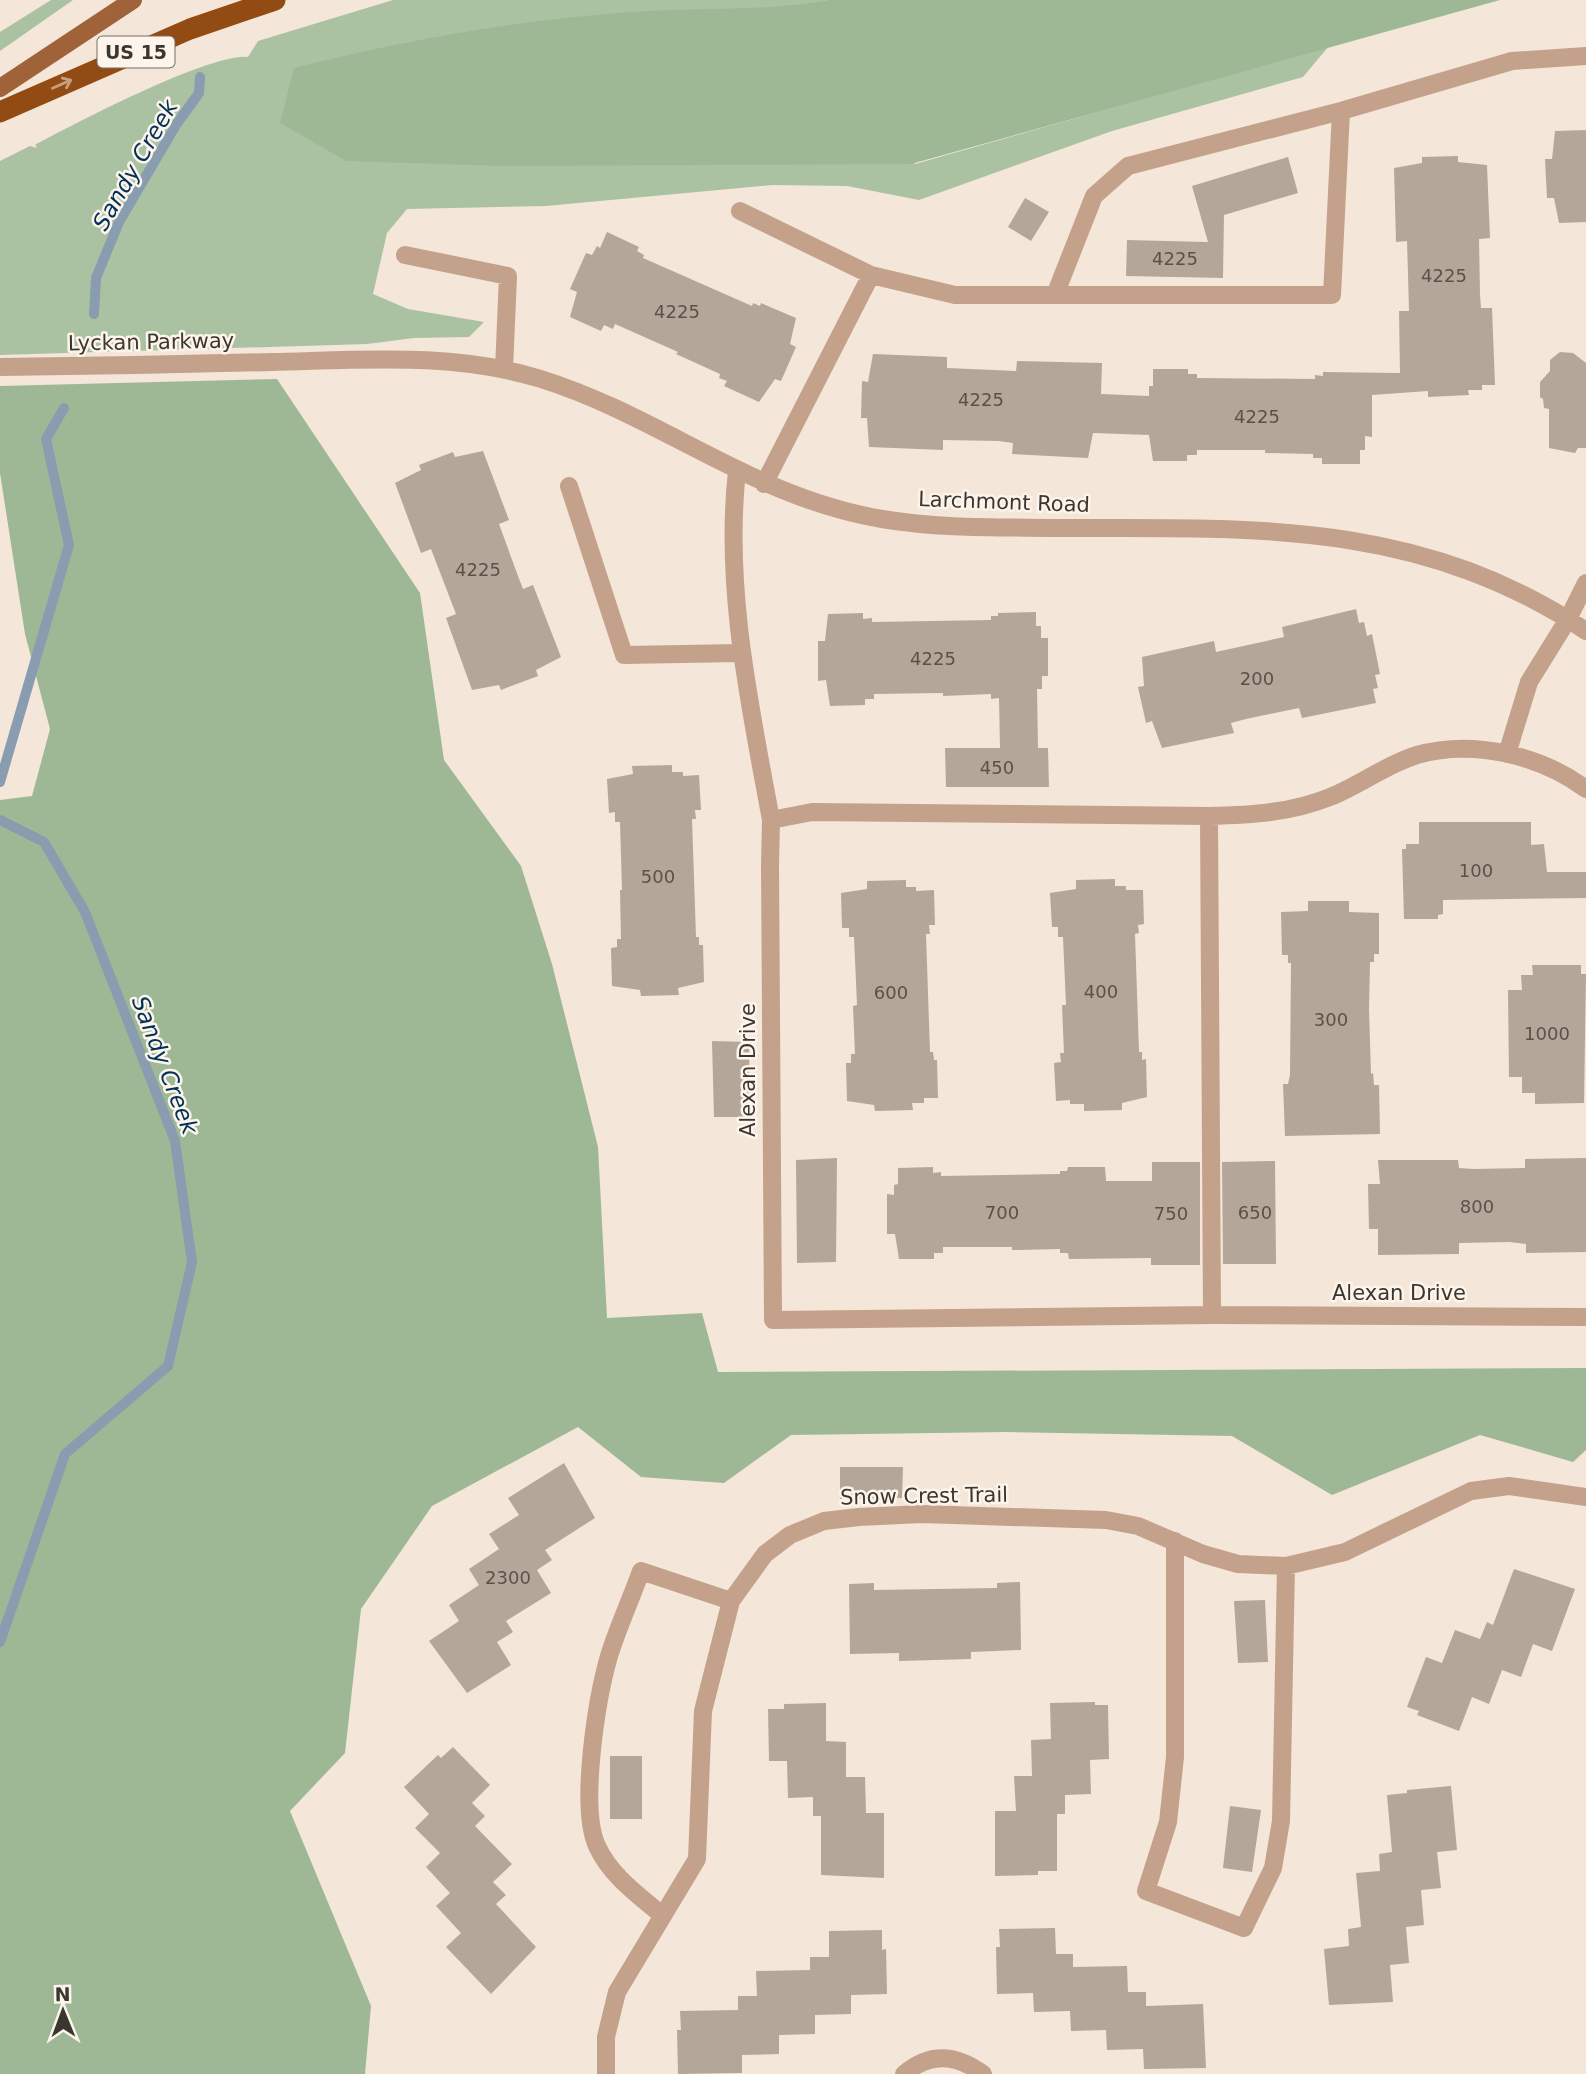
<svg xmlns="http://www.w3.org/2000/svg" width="1586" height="2074" viewBox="0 0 1586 2074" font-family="'DejaVu Sans',sans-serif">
  <rect width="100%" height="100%" fill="#f4e6d8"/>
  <path fill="#aac2a2" d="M51,0H73L0,51V32Z
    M393,0H828L814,3L915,164L1329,46L1303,77L1112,131L919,200L847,186L772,185L546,206L407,209L387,233L373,294L408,309L484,322L469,337L414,338L367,344L0,355V161L30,146L37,148L35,145C74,124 210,53 248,57L258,41Z"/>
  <path fill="#9eb896" d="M828,0H1500L911,164L502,166L346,161L280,123L294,68C403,40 518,20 631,12C696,7 764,12 828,0Z
    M277,379L420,593L444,760L521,866L552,964L598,1147L607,1318L702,1313L718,1372L1586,1368V1450L1573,1462L1480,1435L1332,1495L1232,1436L1006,1432L791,1435L724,1483L641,1477L578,1427L432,1506L361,1609L345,1753L290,1811L371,2006L365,2074H0V800L32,796L50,729L25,634L0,473V386Z"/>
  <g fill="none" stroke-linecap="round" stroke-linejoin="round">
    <path stroke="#899cb0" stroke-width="10" d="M94,314L96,278L119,222L176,125L199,93L200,77
      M0,782L69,545L46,439L64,408
      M0,820L44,842L85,912L175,1141L192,1262L168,1366L65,1454L0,1642"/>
  </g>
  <path fill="#b4a799" d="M1586,130V222L1559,223L1554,198H1547L1545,159H1552L1555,131Z
    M1458,156V162L1487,165L1490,238L1479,239L1480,295L1481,308H1492L1495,385H1482V390H1468L1469,395L1428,397V391L1372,395V437L1365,436V450H1360V464H1322V458H1313V454L1265,453V450H1197V455H1187V461H1153L1149,435L1093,433L1088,458L1012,454L1013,443L999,441L943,440V450L869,447L867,418H861L862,381L868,382L873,354L947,357V368L1016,371L1017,361L1102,363L1101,394L1149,396V386H1153V369H1188V374H1197V378L1315,379V375L1323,376V372L1400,373L1399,311H1409L1408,274L1407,241L1396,242L1394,168L1422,163V157Z
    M1288,157L1298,193L1224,215L1223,278L1126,276L1127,240L1208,242L1192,186Z
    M1025,198L1049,212L1031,241L1008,227Z
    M607,232L639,247L637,251L644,255L643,258L752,306L753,303L760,306L761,303L796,318L790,344L796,347L781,381L775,379L759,402L724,386L727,381L719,378L720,374L676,354L678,352L615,324L613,329L604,325L601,331L570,317L577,292L570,289L586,253L592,255L597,246L600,248Z
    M1560,352L1573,353L1586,363V448H1578L1575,453L1549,448V409L1544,408L1543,399L1540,397V382L1550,371V360Z
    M483,451L509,520L499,524L518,576L523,589L533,585L561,657L536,670L538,676L501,690L499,685L472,690L446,618L456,614L431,549L421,553L395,483L421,470L419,465L453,452L455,457Z
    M1356,609L1359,623L1364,622L1367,636L1372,634L1380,674L1375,675L1378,688L1373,689L1376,703L1302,718L1299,708L1246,719L1231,723L1234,733L1162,748L1152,721L1146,723L1138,687L1144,686L1142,657L1214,641L1216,652L1284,637L1282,627Z
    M1036,612V626H1041V638H1048V676H1042V689H1037L1038,748H1048L1049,787H946L945,748H1000L999,698L991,699V694L943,696V693L874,694V699H865V705L830,706L826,680L818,681V641H825L828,614L863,613V619L872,618V622L991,620V616H998V613Z
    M672,765V772H683V776L699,775L701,810H695L696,819H692L696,937H699V945H703L704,982L678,988L679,995L641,996L640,990L612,986L611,948L617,947V939H621L620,890H622L620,822H615V812L609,813L607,779L633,774L632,766Z
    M1419,822H1531V845L1544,844L1547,872H1586V898L1443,900V914L1438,915V919H1404L1402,849H1406V844H1419Z
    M1115,879V886H1126V890H1143L1144,924L1138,925L1139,933L1135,934L1139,1052H1142V1060L1146,1059L1147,1097L1122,1103V1110L1084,1111V1104H1070V1100L1056,1101L1054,1063L1061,1062L1060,1053H1064L1062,1005H1066L1063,937H1058V927H1052L1050,893L1076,889V880Z
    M906,880V887H916V891L934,890L935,925H929L930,934H926L930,1052H933L934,1060H937L938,1098H924V1103H912L913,1110L875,1111L874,1105L847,1101L846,1063H851V1054H855L853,1006L857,1005L854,937H849V928H842L841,893L867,889V881Z
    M1308,901H1349V912L1379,913V954H1374V962H1370L1369,1009L1371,1074L1373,1073L1374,1085H1379L1380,1134L1285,1136L1283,1084H1288L1290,1075L1291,963H1288V955H1282L1281,912L1308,911Z
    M1532,965H1581V974H1586L1584,1103L1535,1104V1093H1522V1077H1509L1508,990H1522L1521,975H1533Z
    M712,1041L749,1042L750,1117H714Z
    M837,1158L836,1262L797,1263L796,1160Z
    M1586,1158V1252L1526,1253V1244L1509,1242L1459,1243V1254L1378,1255V1229H1369L1368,1184H1380L1378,1160H1458L1459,1168L1474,1169L1525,1168V1159Z
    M1275,1161L1276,1264H1223L1222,1162Z
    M1152,1162H1200V1265H1151V1258L1069,1259L1068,1253H1060V1249L1012,1250V1247H943V1253H934V1259H899L895,1234H887V1194L894,1195V1185L898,1184V1168L933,1167V1173L941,1172V1176L1060,1174V1171H1067L1068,1167H1105L1106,1181H1152Z
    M564,1463L595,1518L545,1550L552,1560L537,1570L551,1593L506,1621L513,1632L497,1642L511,1665L467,1693L429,1641L459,1621L449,1605L479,1585L469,1569L499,1549L489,1534L519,1515L508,1498Z
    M840,1467H903L902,1498L840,1499Z
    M1514,1569L1575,1589L1552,1651L1533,1644L1521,1677L1502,1670L1489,1704L1472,1697L1459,1731L1417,1715L1419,1711L1407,1707L1426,1657L1442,1663L1455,1630L1480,1639L1487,1622L1493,1625Z
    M1020,1582L1021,1650L971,1652V1659L899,1661V1653L850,1654L849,1584L874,1583V1590L997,1588V1583Z
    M1265,1600L1268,1662L1238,1663L1234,1601Z
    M1095,1702V1705H1108L1109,1759L1090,1760L1091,1794L1065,1795V1814H1057V1871H1038V1875L995,1876V1811H1016L1014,1776H1032L1031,1740L1051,1739L1050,1703Z
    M826,1703V1741L846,1742V1777H865L866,1813H884V1878L821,1875V1816H813V1797L788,1798L787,1761H769L768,1709H784V1704Z
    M453,1747L490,1785L472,1803L485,1816L475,1826L512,1864L493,1882L506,1895L496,1904L536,1947L491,1994L446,1947L461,1933L436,1906L450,1893L426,1867L440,1853L415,1828L429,1814L404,1787L438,1755L441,1758Z
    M610,1756H642V1819H610Z
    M1451,1786L1457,1850L1437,1852L1441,1888L1421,1890L1424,1925L1406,1927L1409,1963L1390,1965L1393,2002L1329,2005L1324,1949L1349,1946L1348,1929L1361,1927L1356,1873L1380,1871L1379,1854L1392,1852L1387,1795L1407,1793V1790Z
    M1230,1806L1261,1810L1252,1872L1223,1868Z
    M1055,1928L1056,1954H1073V1967L1127,1966L1128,1992H1146V2006L1203,2004L1206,2068L1144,2069L1143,2049L1107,2050L1106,2030L1071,2031L1070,2011L1034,2012L1033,1993L997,1994L996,1947H1000L999,1929Z
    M882,1930V1950L886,1949L887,1994L851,1995V2014L815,2015V2034L779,2035V2054L742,2055V2073L678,2074L677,2030H681L680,2011L738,2010V1996H757L756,1971L810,1970V1957H829V1931Z"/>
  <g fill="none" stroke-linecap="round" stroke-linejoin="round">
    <path stroke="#c4a18b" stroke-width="18" d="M740,211L871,275L955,295H1332L1341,111
      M405,255L508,276L504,369
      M1055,295L1094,196L1128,166L1341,111L1512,61L1586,56
      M0,367C91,366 181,364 272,362C362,360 454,352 541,379C662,417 754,498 882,519C942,529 1002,527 1063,528C1255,528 1419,520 1586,631
      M737,471C724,588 750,705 771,820
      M764,484L871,275
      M569,486L624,655L740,653
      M1507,754L1529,682L1568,619L1586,583
      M1586,789C1540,755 1473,739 1417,755C1387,764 1360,785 1330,797C1291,813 1250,815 1209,816L812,812L771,820L770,866L773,1320L1212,1315L1586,1317
      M1209,816L1212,1315
      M1175,1541V1757L1168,1822L1146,1891L1244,1928L1273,1868L1281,1821L1286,1566
      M662,1915C638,1895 610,1875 597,1846C579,1807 597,1698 609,1656C618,1627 631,1599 641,1571L731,1601
      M606,2074V2037L617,1992L697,1859L703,1711L731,1601L765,1554L790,1535L824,1521L859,1517L922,1514L1106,1520L1138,1526L1203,1554L1238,1564L1286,1566L1345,1552L1471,1491L1509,1486L1586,1497
      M904,2074C930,2052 956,2054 983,2074"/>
    <path stroke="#a06339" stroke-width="18" d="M0,88L133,0"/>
    <path stroke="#924b13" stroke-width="21" d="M0,112L190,29L275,0"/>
  </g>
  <defs><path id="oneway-shaft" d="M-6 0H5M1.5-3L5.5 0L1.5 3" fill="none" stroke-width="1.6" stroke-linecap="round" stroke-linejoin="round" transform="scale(1.75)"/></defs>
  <use stroke="#c8a080" href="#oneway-shaft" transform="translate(62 84) rotate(-24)"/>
  <g text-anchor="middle" stroke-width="5" stroke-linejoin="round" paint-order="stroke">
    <g font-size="18" fill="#59524a">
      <text x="1175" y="265">4225</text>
      <text x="1444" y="282">4225</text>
      <text x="677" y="318">4225</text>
      <text x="981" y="406">4225</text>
      <text x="1257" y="423">4225</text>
      <text x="478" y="576">4225</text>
      <text x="933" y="665">4225</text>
      <text x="1257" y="685">200</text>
      <text x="997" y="774">450</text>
      <text x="1476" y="877">100</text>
      <text x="658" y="883">500</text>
      <text x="1101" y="998">400</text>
      <text x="891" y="999">600</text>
      <text x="1331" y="1026">300</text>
      <text x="1547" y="1040">1000</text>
      <text x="1477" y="1213">800</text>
      <text x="1002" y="1219">700</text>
      <text x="1255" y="1219">650</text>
      <text x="1171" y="1220">750</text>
      <text x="508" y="1584">2300</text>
    </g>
    <rect fill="#fdf5ec" stroke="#756f68" stroke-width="2" x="97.5" y="36.5" width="77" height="31" rx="5"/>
    <g font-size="19" font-weight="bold" fill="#3b3630">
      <text x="136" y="59">US 15</text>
    </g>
    <g font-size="21" fill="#3b3630" stroke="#fdf5ec">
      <text transform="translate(151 342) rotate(-1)" y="7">Lyckan Parkway</text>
      <text transform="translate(1004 502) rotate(2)" y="7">Larchmont Road</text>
      <text transform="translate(748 1070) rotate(-90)" y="7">Alexan Drive</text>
      <text x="1399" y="1300">Alexan Drive</text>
      <text transform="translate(924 1496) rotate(-1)" y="7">Snow Crest Trail</text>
    </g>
    <g font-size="23" font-style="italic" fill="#003057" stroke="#fdf5ec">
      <text transform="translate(135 165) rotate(-60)" y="8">Sandy Creek</text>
      <text transform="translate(165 1065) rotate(69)" y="8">Sandy Creek</text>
    </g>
  </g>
  <g transform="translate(63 2011) rotate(359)" stroke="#fdf5ec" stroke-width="5" paint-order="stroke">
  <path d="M0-5L12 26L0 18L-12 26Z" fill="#3b3630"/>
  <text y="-10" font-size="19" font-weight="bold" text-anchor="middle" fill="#3b3630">N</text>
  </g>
</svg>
